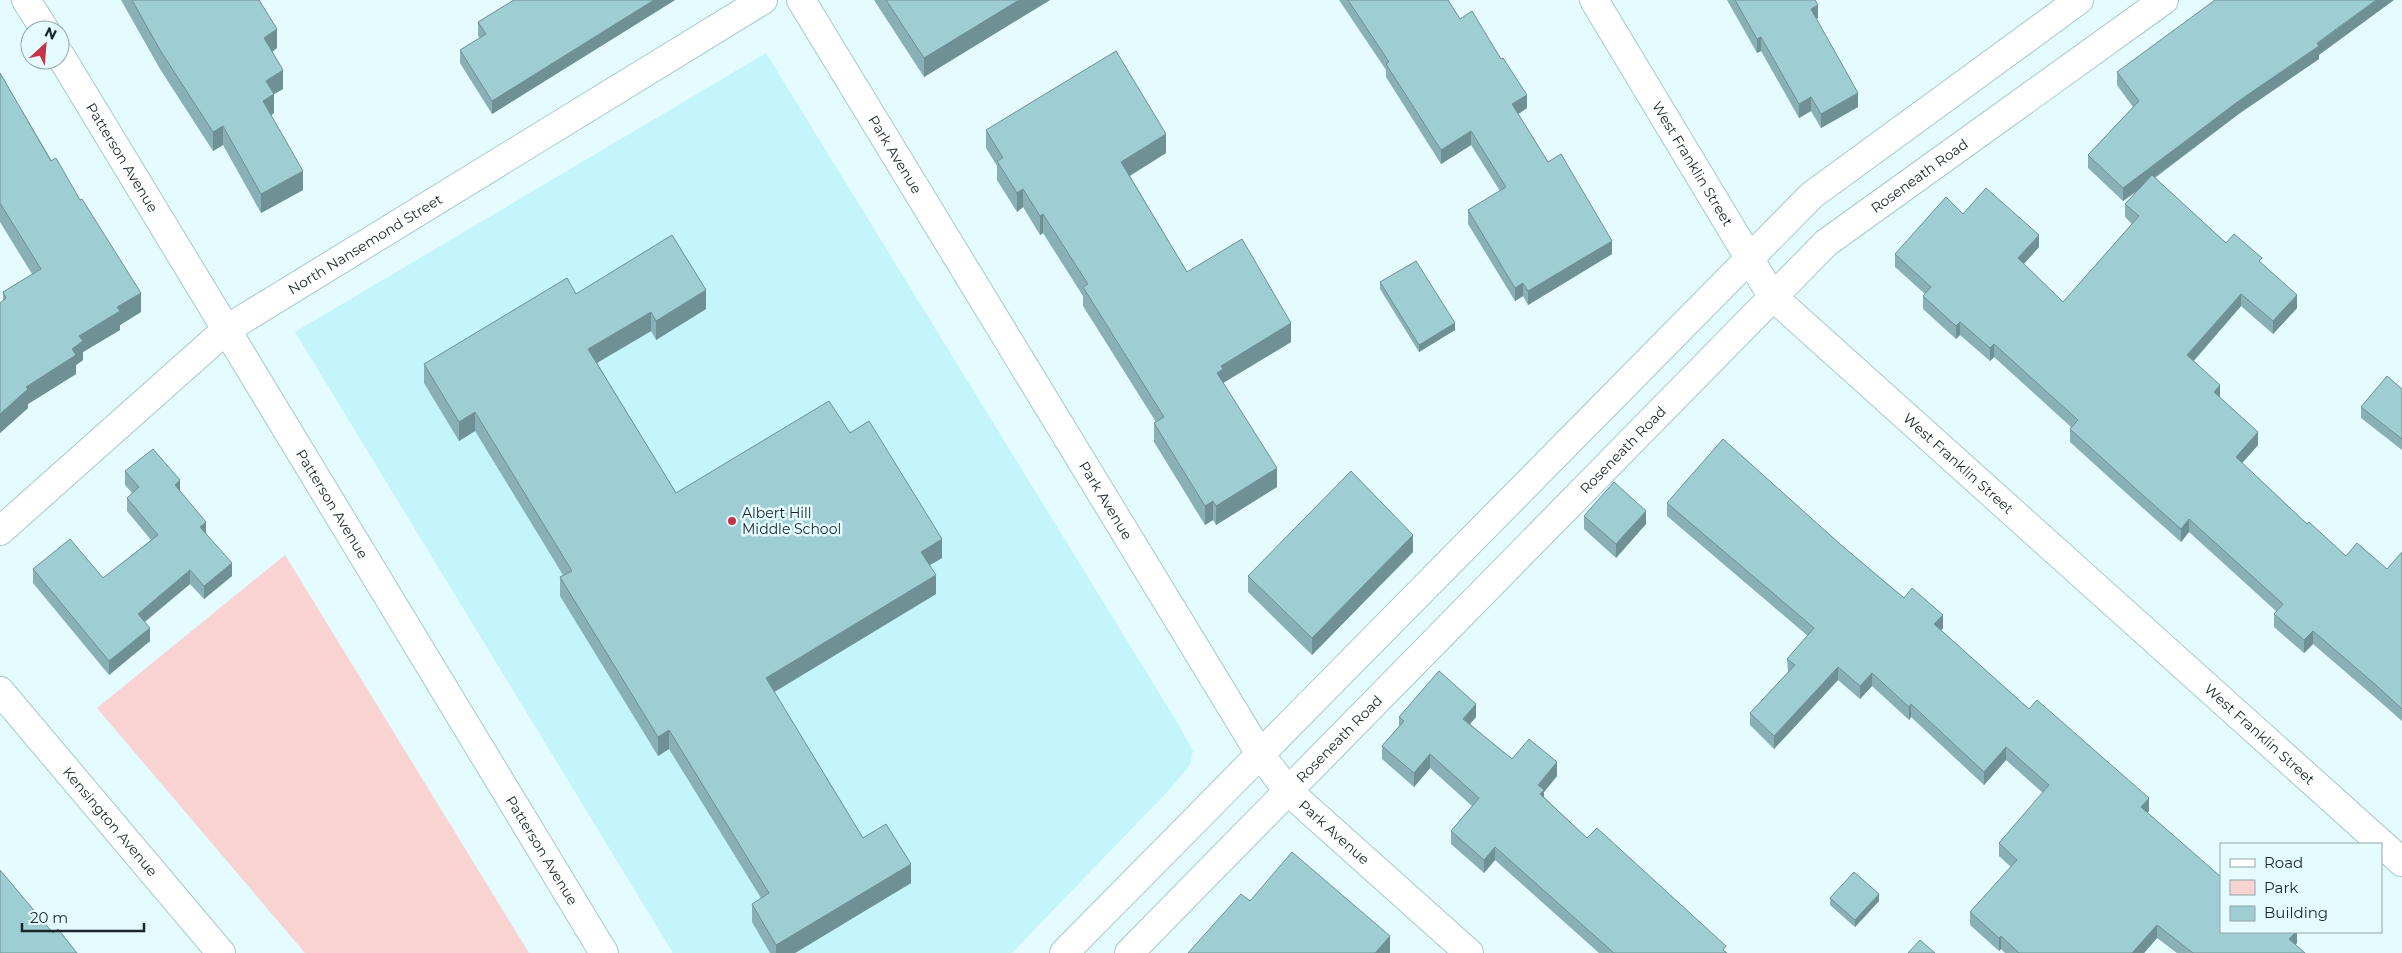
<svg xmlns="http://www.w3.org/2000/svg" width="2402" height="953" viewBox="0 0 2402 953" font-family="Montserrat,sans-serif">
  <rect width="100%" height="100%" fill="#e4fbff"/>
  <path fill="#c4f4fc" d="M766,53L1180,727L1193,751L1190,765L1168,791L1012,953H673L295,332Z"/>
  <path fill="#f8d3d2" d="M285,555L529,953H305L97,708Z"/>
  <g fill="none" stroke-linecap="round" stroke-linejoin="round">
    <defs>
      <g id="minor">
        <path d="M26,0L45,30"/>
        <path id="s1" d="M801,0L1260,754L1288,791L1469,953"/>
        <path id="s2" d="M1594,0L1772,296L2402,862"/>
        <path id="s3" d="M60,55L604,953"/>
        <path id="s4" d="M0,531L227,329L763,0"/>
        <path d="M1064,953L1812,195L2079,0"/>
        <path id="s5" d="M1129,953L1826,243L2164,0"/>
      </g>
      <g id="major">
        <path id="s6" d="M0,691L221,953"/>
      </g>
    </defs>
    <use href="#minor" stroke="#a4c9d0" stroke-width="30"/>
    <use href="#major" stroke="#a4c9d0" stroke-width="30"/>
    <use href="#minor" stroke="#fff" stroke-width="28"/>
    <use href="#major" stroke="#fff" stroke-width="28"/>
  </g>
  <path fill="#89b0b6" d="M121,0H259L277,48L272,52L283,89L274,94V113L271,115L303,190L261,213L223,145L213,151L160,69Z
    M514,0H675L492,114L460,63V50L480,38L478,36V22Z
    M874,0H1050L924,77Z
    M1339,0H1448L1460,19L1527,108L1518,114L1548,162L1612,254L1528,305L1523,296L1515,301L1468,224V210L1500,191L1471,145L1441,164L1386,77V70Z
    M1727,0H1815L1818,18L1816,19L1858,107L1821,128L1811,111L1799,118L1761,51L1757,53Z
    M2319,55V59L2240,113L2155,178L2226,243L2262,264L2297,308L2273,334L2241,306L2194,361L2220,398L2258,445L2242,463L2307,524L2346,556L2387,569L2402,552V721L2377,699L2313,644L2304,653L2274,627V614L2276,611L2189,532L2181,542L2135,501L2070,442V429L2071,427L1994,357L1990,361L1960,335L1956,339L1923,309V296L1925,294L1895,267V254L1963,214L2039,247L2024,264L2063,302L2132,224L2125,217V204L2139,190L2123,201L2088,168V155L2133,107L2117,85V72Z
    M0,73L141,312L120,325V330L83,352V360L76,365V374L28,404V408L0,433V303L3,301V292L32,274L0,222Z
    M986,130L1166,153L1130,176L1187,272L1291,342L1223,383L1277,487L1216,525L1213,520L1205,525L1154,442V423L1156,422L1083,306V296L1043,233L1040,235L1023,207L1017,212L997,180V166L986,148Z
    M1380,282L1455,330L1419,352L1380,289Z
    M576,294L706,309L656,340L651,331L597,363L676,493L850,433L942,558L930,565L936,594L774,692L863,838L911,883L795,953H770L752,922V904L761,898L669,749L658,756L560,596V577L563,575L475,431L459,441L424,383V364Z
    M2402,389V450L2361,418V407Z
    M125,471L180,491L232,576L204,599L190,584L145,622L150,641L109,675L33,583V569L103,578L151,540L127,511V498L132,493L125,485Z
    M1667,503L1840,544L1904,598L1943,628L1941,630L2029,709L2149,811L2147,813L2221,932H2297V943L2295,945L2305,953H2177L2157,938L2144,953H2005L2001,949L1999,951L1970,925V912L2011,867L1999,856V843L2043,793L2006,760L1984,785L1911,717L1909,720L1872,686L1860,699L1838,680L1774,749L1750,725V713L1788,672L1787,659L1808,636L1667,516Z
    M1584,516L1646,524L1616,558L1584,529Z
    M1413,552L1312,655L1248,592V576Z
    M1399,717H1476L1470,724L1512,759L1557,776L1544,792V797L1587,838L1727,953H1599L1495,860L1484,873L1451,844V831L1472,806L1430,768L1414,787L1382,759V746L1399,726Z
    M1830,898L1879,901L1855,927L1830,905Z"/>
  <path fill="#6f9094" d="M654,0H675L492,114V101Z
    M1019,0H1050L924,77V58Z
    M2376,0H2394L2319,55V59L2240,113L2123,201V188L2240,100Z
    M1818,5V18L1811,23V9Z
    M277,29V48L264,57V38Z
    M1761,37V51L1757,53V39Z
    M283,70V89L274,94V113L263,120V101L266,81Z
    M1858,93V107L1821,128V114Z
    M1527,95V108L1512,118V104Z
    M1811,97V111L1799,118V104Z
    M223,126V145L213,151V132Z
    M1471,131V145L1441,164V150Z
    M1166,134V153L1121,181V162Z
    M303,171V190L261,213V194Z
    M1023,189V207L1017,212V193Z
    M1043,214V233L1040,235V216Z
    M2039,235V247L2018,270V258Z
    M1612,241V254L1528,305V291Z
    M1523,283V296L1515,301V288Z
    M706,290V309L656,340V321Z
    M141,293V312L120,325V330L83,352V360L76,365V374L28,404V408L0,433V414L26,387L72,349L79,336L117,307Z
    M2241,294V306L2187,368V355Z
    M2297,295V308L2273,334V321Z
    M651,312V331L588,368V349Z
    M1960,322V335L1956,339V326Z
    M1291,323V342L1223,383L1217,373L1221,366Z
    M1455,323V330L1419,352V345Z
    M1994,344V357L1990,361V348Z
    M2220,385V398L2214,392Z
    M475,412V431L459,441V422Z
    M2258,432V445L2236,470V457Z
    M1277,468V487L1216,525V506Z
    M180,480V494L175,485Z
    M1213,501V520L1205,525V506Z
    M1646,511V524L1616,558V544Z
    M2189,519V532L2181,542V529Z
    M206,522V535L200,527Z
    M1413,535V552L1312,655V638Z
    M942,539V558L921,570V552Z
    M232,563V576L204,599V586Z
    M190,570V584L138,627V614Z
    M936,575V594L766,697V678Z
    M1943,615V628L1934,637V624Z
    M150,628V641L109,675V661Z
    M2313,631V644L2304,653V640Z
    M1838,667V680L1774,749V736Z
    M1872,673V686L1860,699V686Z
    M1476,704V717L1463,732V719Z
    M1911,704V717L1909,720V707Z
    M669,730V749L658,756V737Z
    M2006,747V760L1984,785V772Z
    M1430,754V768L1414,787V773Z
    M1557,762V776L1544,792V803L1540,807L1538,785Z
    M2149,798V811L2141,820V807Z
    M1495,847V860L1484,873V860Z
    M911,864V883L795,953H776V945Z
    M1879,894V901L1855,927V920Z
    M2157,925V938L2144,953H2132Z
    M2296,932H2297V943L2289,952V939Z
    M1390,936V953H1375Z
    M2001,936V949L1999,951V938Z"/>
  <path fill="#9fcdd4" stroke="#6f9094" d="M132,0H259L277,29L264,38L283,70L266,81L274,94L263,101L303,171L261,194L223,126L213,132L160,50Z
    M514,0H654L492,101L460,50L486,34L478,22Z
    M886,0H1019L924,58Z
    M1348,0H1448L1460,19L1472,11L1501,59L1503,58L1527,95L1512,104L1548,162L1561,154L1612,241L1528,291L1523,283L1515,288L1468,210L1506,187L1471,131L1441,150L1386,64L1389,62Z
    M1735,0H1815L1818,5L1811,9L1858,93L1821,114L1811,97L1799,104L1761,37L1757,39Z
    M2215,0H2376L2317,43L2319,46L2240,100L2123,188L2088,155L2139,101L2117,72Z
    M1116,51L1166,134L1121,162L1187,272L1242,239L1291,323L1221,366L1223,369L1217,373L1277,468L1216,506L1213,501L1205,506L1154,423L1164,417L1083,287L1088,284L1043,214L1040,216L1023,189L1017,193L997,161L1003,158L986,130Z
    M0,73L51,161L56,158L80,200L82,199L141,293L117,307L120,311L79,336L83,341L72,349L76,355L26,387L28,389L0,414V303L6,298L3,292L41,269L0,203Z
    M2152,175L2226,243L2234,234L2262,258L2259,261L2297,295L2273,321L2241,294L2187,355L2220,385L2214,392L2258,432L2236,457L2307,524L2309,522L2346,556L2357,543L2387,569L2402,552V709L2377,686L2313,631L2304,640L2274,614L2283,604L2189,519L2181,529L2135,488L2070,429L2078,420L1994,344L1990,348L1960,322L1956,326L1923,296L1931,287L1895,254L1946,197L1963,214L1986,188L2039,235L2018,258L2063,302L2139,216L2125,204Z
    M672,235L706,290L656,321L651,312L588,349L676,493L829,401L850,433L869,421L942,539L921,552L936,575L766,678L863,838L886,824L911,864L776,945L752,904L769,893L669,730L658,737L560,577L572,571L475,412L459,422L424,364L567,278L576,294Z
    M1416,261L1455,323L1419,345L1380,282Z
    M2387,376L2402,389V439L2361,407Z
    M1723,439L1840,544L1904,598L1912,588L1943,615L1934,624L2029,709L2037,700L2149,798L2141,807L2221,877V932H2296L2289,939L2305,953H2193L2157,925L2132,953H2019L2001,936L1999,938L1970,912L2017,860L1999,843L2049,785L2006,747L1984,772L1911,704L1909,707L1872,673L1860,686L1838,667L1774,736L1750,713L1795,665L1787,659L1814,628L1667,503Z
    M153,449L180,480L175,485L206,522L200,527L232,563L204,586L190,570L138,614L150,628L109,661L33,569L70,539L103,578L158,535L127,498L139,487L125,471Z
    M1351,471L1413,535L1312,638L1248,576Z
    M1614,482L1646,511L1616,544L1584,516Z
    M1439,671L1476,704L1463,719L1512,759L1529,739L1557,762L1538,785L1544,790L1540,794L1587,838L1597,828L1726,946L1723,950L1727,953H1614L1495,847L1484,860L1451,831L1479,798L1430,754L1414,773L1382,746L1404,721L1399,717Z
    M1292,852L1390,936L1375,953H1188L1241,894L1250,901Z
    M0,870L53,933L58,929L77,953H0Z
    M1854,872L1879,894L1855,920L1830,898Z
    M1920,940L1935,953H1908Z"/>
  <circle fill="#c53445" stroke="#e4fbff" stroke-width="2" cx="732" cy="521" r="5"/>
  <g text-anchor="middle" stroke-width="5" stroke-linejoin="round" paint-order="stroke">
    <g font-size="14" fill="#19272a" stroke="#e4fbff">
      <text dy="5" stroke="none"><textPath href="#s1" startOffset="181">Park Avenue</textPath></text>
      <text dy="5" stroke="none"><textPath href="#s3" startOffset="120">Patterson Avenue</textPath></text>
      <text dy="5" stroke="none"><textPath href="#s2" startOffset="191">West Franklin Street</textPath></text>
      <text dy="5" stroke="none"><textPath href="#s5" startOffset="1110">Roseneath Road</textPath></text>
      <text dy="5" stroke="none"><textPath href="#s4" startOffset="466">North Nansemond Street</textPath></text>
      <text dy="5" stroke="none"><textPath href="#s5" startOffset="705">Roseneath Road</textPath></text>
      <text dy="5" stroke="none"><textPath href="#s2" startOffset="596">West Franklin Street</textPath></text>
      <text dy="5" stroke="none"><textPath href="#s1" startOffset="586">Park Avenue</textPath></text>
      <text dy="5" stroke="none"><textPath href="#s3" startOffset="525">Patterson Avenue</textPath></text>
      <text dy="5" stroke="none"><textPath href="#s2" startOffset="1001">West Franklin Street</textPath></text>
      <text dy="5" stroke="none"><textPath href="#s5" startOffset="300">Roseneath Road</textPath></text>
      <text dy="5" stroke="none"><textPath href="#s6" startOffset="171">Kensington Avenue</textPath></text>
      <text dy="5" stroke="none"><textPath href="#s1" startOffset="991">Park Avenue</textPath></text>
      <text dy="5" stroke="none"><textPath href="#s3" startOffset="930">Patterson Avenue</textPath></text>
    </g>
    <g font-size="14" fill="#19272a" stroke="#e4fbff" text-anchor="start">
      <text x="742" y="518">Albert Hill<tspan x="742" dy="16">Middle School</tspan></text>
    </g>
  </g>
  <rect x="2220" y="843" width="162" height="90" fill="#e4fbff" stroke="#93a6aa"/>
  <rect x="2230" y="859" width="25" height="8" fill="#ffffff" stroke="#93a6aa"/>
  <text x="2264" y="868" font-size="15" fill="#19272a">Road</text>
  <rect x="2230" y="880" width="25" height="15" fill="#f8d3d2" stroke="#93a6aa"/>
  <text x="2264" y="893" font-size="15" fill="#19272a">Park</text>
  <rect x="2230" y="906" width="25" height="15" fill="#9fcdd4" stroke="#93a6aa"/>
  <text x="2264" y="918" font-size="15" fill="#19272a">Building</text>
  <g transform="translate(45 45) rotate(26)"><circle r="24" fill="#e4fbff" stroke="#93a6aa"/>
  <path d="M0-4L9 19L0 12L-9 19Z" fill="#c53445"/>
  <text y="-8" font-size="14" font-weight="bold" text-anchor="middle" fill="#19272a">N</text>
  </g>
  <path d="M22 923v8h122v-8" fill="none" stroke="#19272a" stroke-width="2.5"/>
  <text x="30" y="923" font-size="15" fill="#19272a" stroke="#e4fbff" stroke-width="4" paint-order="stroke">20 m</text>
</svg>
